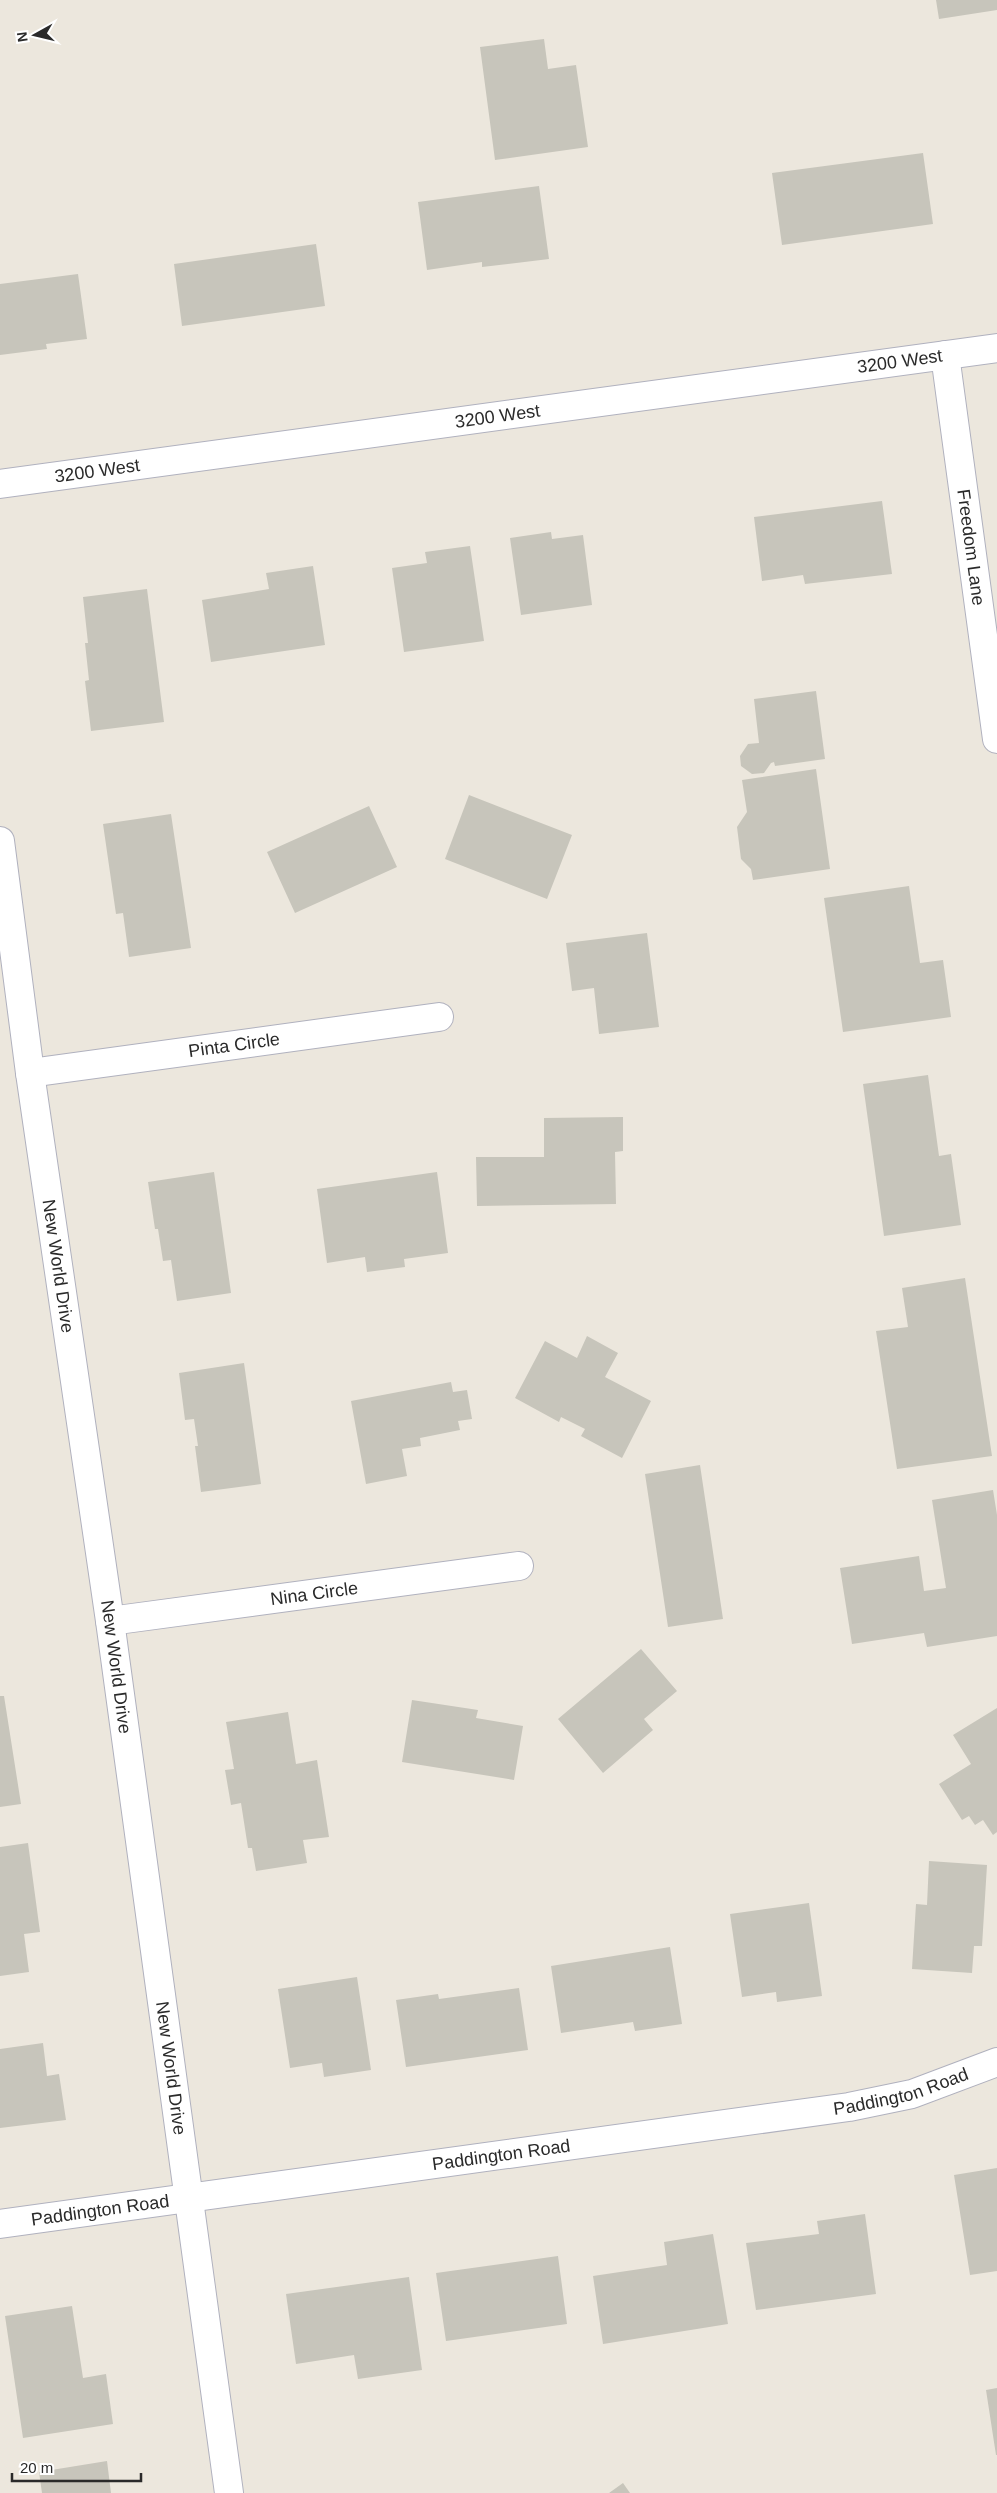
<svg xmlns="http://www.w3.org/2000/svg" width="997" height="2493" viewBox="0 0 997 2493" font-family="Helvetica,sans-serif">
  <rect width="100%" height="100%" fill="#ece7dd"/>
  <path fill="#c7c5bb" d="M936,0H997V10L939,19Z
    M544,39L548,69L576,65L588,147L495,160L480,47Z
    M923,153L933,224L782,245L772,173Z
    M539,186L549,259L482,267V262L427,270L418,202Z
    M316,244L325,306L182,326L174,264Z
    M78,274L87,339L46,344L47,349L0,355V284Z
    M882,501L892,574L805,584L803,575L762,581L754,517Z
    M551,532L552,539L583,535L592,605L521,615L510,538Z
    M470,546L484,641L404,652L392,568L427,563L425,552Z
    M313,566L325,645L211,662L202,600L269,589L266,573Z
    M147,589L164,722L91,731L85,681L89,680L85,643H88L83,597Z
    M816,691L825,759L775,766L774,762L771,763L764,773L752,774L741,766L740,756L748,744L759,743L754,699Z
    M816,769L830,869L753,880L751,869L741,859L737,827L747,812L742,780Z
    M469,795L572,835L547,899L445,859Z
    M369,806L397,867L295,913L267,852Z
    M171,814L191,948L129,957L123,913L116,914L103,824Z
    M909,886L920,963L943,960L951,1017L843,1032L824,898Z
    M647,933L659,1027L599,1034L594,988L572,991L566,943Z
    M928,1075L939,1156L951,1154L961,1225L884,1236L863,1084Z
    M623,1117V1151L615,1152L616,1204L477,1206L476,1157H544V1118Z
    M214,1172L231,1293L177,1301L171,1260L163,1261L158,1229H155L148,1182Z
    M437,1172L448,1253L404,1259L405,1267L367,1272L365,1257L327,1263L317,1189Z
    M965,1278L992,1456L897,1469L876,1331L908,1327L902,1288Z
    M587,1336L618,1353L605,1377L651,1401L622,1458L581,1436L585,1429L561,1417L559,1422L515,1398L545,1341L577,1358Z
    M244,1363L261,1484L201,1492L195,1446H198L194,1419L185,1420L179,1373Z
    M451,1382L453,1392L467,1390L472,1419L458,1421L460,1430L420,1438L421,1446L402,1449L407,1476L366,1484L351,1401Z
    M700,1465L723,1619L668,1627L645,1474Z
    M993,1490L997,1515V1636L927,1647L924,1633L852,1644L840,1568L919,1556L924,1591L946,1588L932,1500Z
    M641,1649L677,1691L644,1719L653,1730L603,1773L558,1719Z
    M0,1696H4L21,1804L0,1807Z
    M412,1700L478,1710L476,1718L523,1726L514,1780L402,1762Z
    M997,1708V1832L993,1835L983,1820L975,1825L969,1816L962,1820L939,1784L971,1764L953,1735Z
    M288,1712L296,1764L317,1760L329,1837L303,1840L307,1863L256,1871L252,1848H248L241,1803L231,1805L225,1770L234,1769L226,1722Z
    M28,1843L40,1932L24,1934L29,1972L0,1976V1847Z
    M929,1861L987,1865L982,1946H974L972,1973L912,1969L916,1904L927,1905Z
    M809,1903L822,1996L777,2002L776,1992L742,1997L730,1914Z
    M670,1947L682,2024L635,2031L633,2022L561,2033L551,1966Z
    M357,1977L371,2070L324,2077L322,2063L290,2068L278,1989Z
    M519,1988L528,2050L406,2067L396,2000L438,1994L439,1999Z
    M43,2043L47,2076L59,2074L66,2120L0,2128V2049Z
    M997,2168V2271L970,2275L954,2175Z
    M865,2214L876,2294L756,2310L746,2243L819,2234L817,2221Z
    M713,2234L728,2324L603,2344L593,2276L667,2265L664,2242Z
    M558,2256L567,2324L446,2341L436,2273Z
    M409,2277L422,2370L358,2379L354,2355L296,2364L286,2294Z
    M72,2306L83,2378L106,2374L113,2424L23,2438L5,2316Z
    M997,2388V2455H996L986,2390Z
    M107,2461L111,2493H42L39,2472Z
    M623,2483L630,2493H609Z"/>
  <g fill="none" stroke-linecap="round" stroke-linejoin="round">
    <defs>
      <g id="minor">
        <path id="s1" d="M945,355L997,739"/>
        <path id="s2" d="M0,484L997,348"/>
        <path id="s3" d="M0,841L30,1073L110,1621L229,2493"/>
        <path id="s4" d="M30,1073L439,1017"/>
        <path id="s5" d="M110,1621L519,1566"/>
        <path id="s6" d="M0,2224L849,2107L912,2094L997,2062"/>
      </g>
    </defs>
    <use href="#minor" stroke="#b0b1be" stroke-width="30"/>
    <use href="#minor" stroke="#fff" stroke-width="28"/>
  </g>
  <g text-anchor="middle" stroke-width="4" stroke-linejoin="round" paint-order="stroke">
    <g font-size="18" fill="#2a2a2a" stroke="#fff">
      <text dy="6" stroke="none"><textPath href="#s2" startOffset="908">3200 West</textPath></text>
      <text dy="6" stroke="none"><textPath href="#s2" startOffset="502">3200 West</textPath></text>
      <text dy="6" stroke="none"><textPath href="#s2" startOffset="98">3200 West</textPath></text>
      <text dy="6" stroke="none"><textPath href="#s1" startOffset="194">Freedom Lane</textPath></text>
      <text dy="6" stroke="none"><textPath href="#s4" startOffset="206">Pinta Circle</textPath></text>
      <text dy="6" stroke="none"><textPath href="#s3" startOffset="429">New World Drive</textPath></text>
      <text dy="6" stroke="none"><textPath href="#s5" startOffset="206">Nina Circle</textPath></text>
      <text dy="6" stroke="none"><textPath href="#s3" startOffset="834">New World Drive</textPath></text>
      <text dy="6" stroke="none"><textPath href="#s3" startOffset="1239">New World Drive</textPath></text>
      <text dy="6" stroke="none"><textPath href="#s6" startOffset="911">Paddington Road</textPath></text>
      <text dy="6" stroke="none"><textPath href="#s6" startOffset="506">Paddington Road</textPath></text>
      <text dy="6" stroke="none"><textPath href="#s6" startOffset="101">Paddington Road</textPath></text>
    </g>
  </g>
  <g transform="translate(35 35) rotate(262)" stroke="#ffffff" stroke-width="4" paint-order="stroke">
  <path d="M0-4L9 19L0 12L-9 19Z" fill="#2a2a2a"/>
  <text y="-8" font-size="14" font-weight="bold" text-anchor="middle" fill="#2a2a2a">N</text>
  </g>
  <path d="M12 2473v8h129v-8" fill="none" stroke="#2a2a2a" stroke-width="2.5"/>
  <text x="20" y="2473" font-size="15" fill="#2a2a2a" stroke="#ffffff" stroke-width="4" paint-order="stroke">20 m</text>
</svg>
